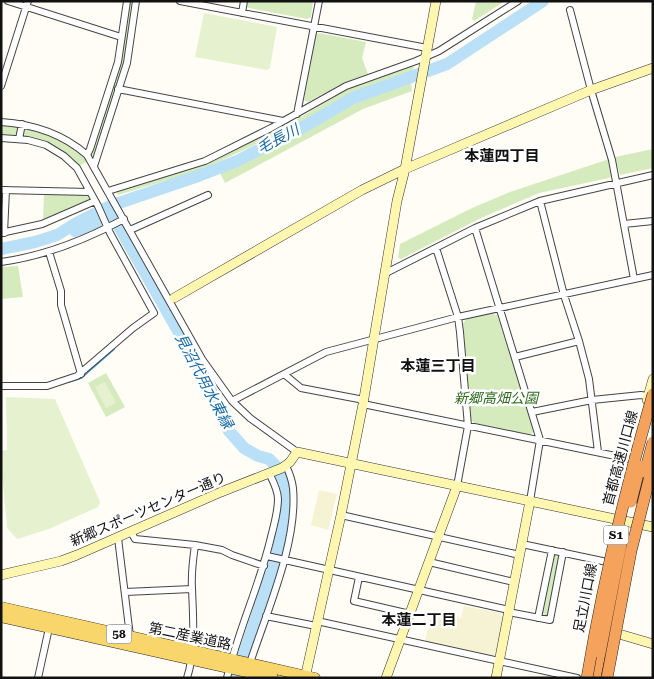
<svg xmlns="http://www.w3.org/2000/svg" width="654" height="679" viewBox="0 0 654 679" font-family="'Roboto Serif','Noto Sans JP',serif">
  <rect width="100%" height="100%" fill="#fffdf5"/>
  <path fill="#f6f3d4" d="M319,490L337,494L328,530L311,525Z
    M464,606L500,613L503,618L496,653L492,656L425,642L431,611L461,618Z"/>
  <path fill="#d5ebbd" d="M130,1H135L125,62L95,158L91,155L120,62Z
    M248,1H313L311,17L307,19L249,8L247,7Z
    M476,1H505L474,21L472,19Z
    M319,33L366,42L362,58L368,74L345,82L308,102L304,100L316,34Z
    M412,66L414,67L413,73L353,94L299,124L201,170L118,195L117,192L206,163L294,121L350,88Z
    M411,81L412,91L363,109L225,183L220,173L241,165L346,107Z
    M1,124C23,125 58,133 75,147C80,151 84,157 88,161L79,166C50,145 39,136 1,134Z
    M653,149V168L620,175L615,157Z
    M609,159L612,175L609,178L539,193L481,218L401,259L398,258L400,244L472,208L510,192Z
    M44,193L88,194L90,201L43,219Z
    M18,266L23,297L1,299V267Z
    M493,314L498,316L534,431L530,435L474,423L471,420L463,324L466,319Z
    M106,373L125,407L106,417L88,383Z
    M555,553L560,555L548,617L541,616Z"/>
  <path fill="#e6f2cf" d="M204,13L277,27L270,68L267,70L195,57Z
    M105,382L116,403L106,408L95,387Z
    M6,397L55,399L100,502L98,507L49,529L17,539L7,528L1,460V451L7,450Z"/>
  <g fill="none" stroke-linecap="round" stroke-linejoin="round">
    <path stroke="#3f96cf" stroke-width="2" d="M68,382L81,378L114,349"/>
    <path stroke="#b9e0f7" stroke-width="12" d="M75,231L113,216L208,384L229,431L244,448L258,456L269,459L275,465L285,483V509L277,556L236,678
      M1,249L35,242L57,235L78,222L110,206L201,175L237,161L300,129L353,98L447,64L543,1"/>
    <defs>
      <path id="street" d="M8,1L121,37
        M180,1L427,48
        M570,10L591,90L612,160L634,279
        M242,13L244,1
        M1,86L28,1
        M118,89L283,121
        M297,114L319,1
        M1,122C33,124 63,134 87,155L202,359L232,401L250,418L297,452
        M1,138L28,140L46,145L64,156L77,168L98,206L110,233L154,313L133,328L77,376L47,386H1
        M19,139L22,124
        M87,155L90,149L118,62L127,1
        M94,166L127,63L136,1
        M1,190L90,192
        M108,191L205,161L271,128L346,86L416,61L439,51L518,1
        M540,201L564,295L579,341L589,379L598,452
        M624,224L653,221
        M475,228L540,440L530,501
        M130,230L208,195
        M1,233L42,224L95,201
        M4,233L6,190
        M436,248L458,317L460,332L468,426L457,486
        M49,252L61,291V305L81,374
        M1,262C45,256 85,240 124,219
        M384,274L475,228L540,201L653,175
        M515,357L579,341
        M284,374L301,388L364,400
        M232,401L326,352L458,317L653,275
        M363,404L630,459
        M532,412L592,400L641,395L652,397
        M341,515L520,555
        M131,532L135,539L195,545L222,550L232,555L264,566
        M118,538L130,636
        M522,544L607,562
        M267,556L509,610
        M429,562L514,582
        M359,577L354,601L410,614
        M125,592L192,589
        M508,612L550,620L563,552
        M266,616L316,626
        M538,618L552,550
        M317,621L577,678
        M250,663C267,611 298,542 293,488C292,480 289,472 286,466
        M38,678L49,628
        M187,678C196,650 193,617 192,588C191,574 193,559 195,545
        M227,678C238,630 260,585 271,537C274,525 278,512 278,499C278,490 273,481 269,473"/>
      <path id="secondary" d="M174,298L362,190L405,169L591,90L653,68
        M647,400L653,379
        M1,575L61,561L77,555L221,492L282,468L290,462L297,452L653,527
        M619,634L653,644
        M305,678L341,515L363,404L397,201L405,169L436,1
        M386,678L457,486
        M496,678L530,501"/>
      <path id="primary" d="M1,607L315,678
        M1,617L273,678"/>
      <path id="highway" d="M595,678L600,653"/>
    </defs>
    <use href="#street" stroke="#444" stroke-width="8"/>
    <use href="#secondary" stroke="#333" stroke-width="10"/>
    <use href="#primary" stroke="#222" stroke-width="11"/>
    <use href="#highway" stroke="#222" stroke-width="12"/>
    <use href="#street" stroke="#fff" stroke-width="6"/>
    <use href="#secondary" stroke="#fff6b0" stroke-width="9"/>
    <use href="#primary" stroke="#f9d66b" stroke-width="10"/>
    <use href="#highway" stroke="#f5a25d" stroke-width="11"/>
    <defs>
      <path id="highway-bridge" d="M645,472L653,442
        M631,502L640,466
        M600,653L623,534
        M587,678C603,582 626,487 653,394
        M607,678L631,551L653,464"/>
    </defs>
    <use href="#highway-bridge" stroke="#222" stroke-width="12" stroke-linecap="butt"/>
    <use href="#highway-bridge" stroke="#f5a25d" stroke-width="11"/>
  </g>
  <g text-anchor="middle" stroke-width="5" stroke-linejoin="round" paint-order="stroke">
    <g fill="#fff" stroke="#585858" stroke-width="1">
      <rect x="603.5" y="525.5" width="25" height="19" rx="4"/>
      <rect x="106.5" y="624.5" width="25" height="19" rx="4"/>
    </g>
    <g font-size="12" font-weight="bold" fill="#111">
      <text x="616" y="539">S1</text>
      <text x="119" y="638">58</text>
    </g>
    <g font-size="14" font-style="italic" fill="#2f6b1f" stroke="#fff">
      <text x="496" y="403">新郷高畑公園</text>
    </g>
    <g font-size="14" fill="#111" stroke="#fff">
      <text transform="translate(620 458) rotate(-75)" y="5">首都高速川口線</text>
      <text transform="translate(148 509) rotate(-23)" y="5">新郷スポーツセンター通り</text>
      <text transform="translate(585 598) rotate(-79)" y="5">足立川口線</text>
      <text transform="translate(190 636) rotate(12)" y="5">第二産業道路</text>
    </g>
    <g font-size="15" font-style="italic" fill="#1768a6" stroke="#fff">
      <text transform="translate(278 139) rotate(-28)" y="5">毛長川</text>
      <text transform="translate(204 381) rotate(62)" y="5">見沼代用水東縁</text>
    </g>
    <g font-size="15" font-weight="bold" fill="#111" stroke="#fff">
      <text x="502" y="161">本蓮四丁目</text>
      <text x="438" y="371">本蓮三丁目</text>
      <text x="419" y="625">本蓮二丁目</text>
    </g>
  </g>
  <rect width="654" height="679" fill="none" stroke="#111111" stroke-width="5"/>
</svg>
